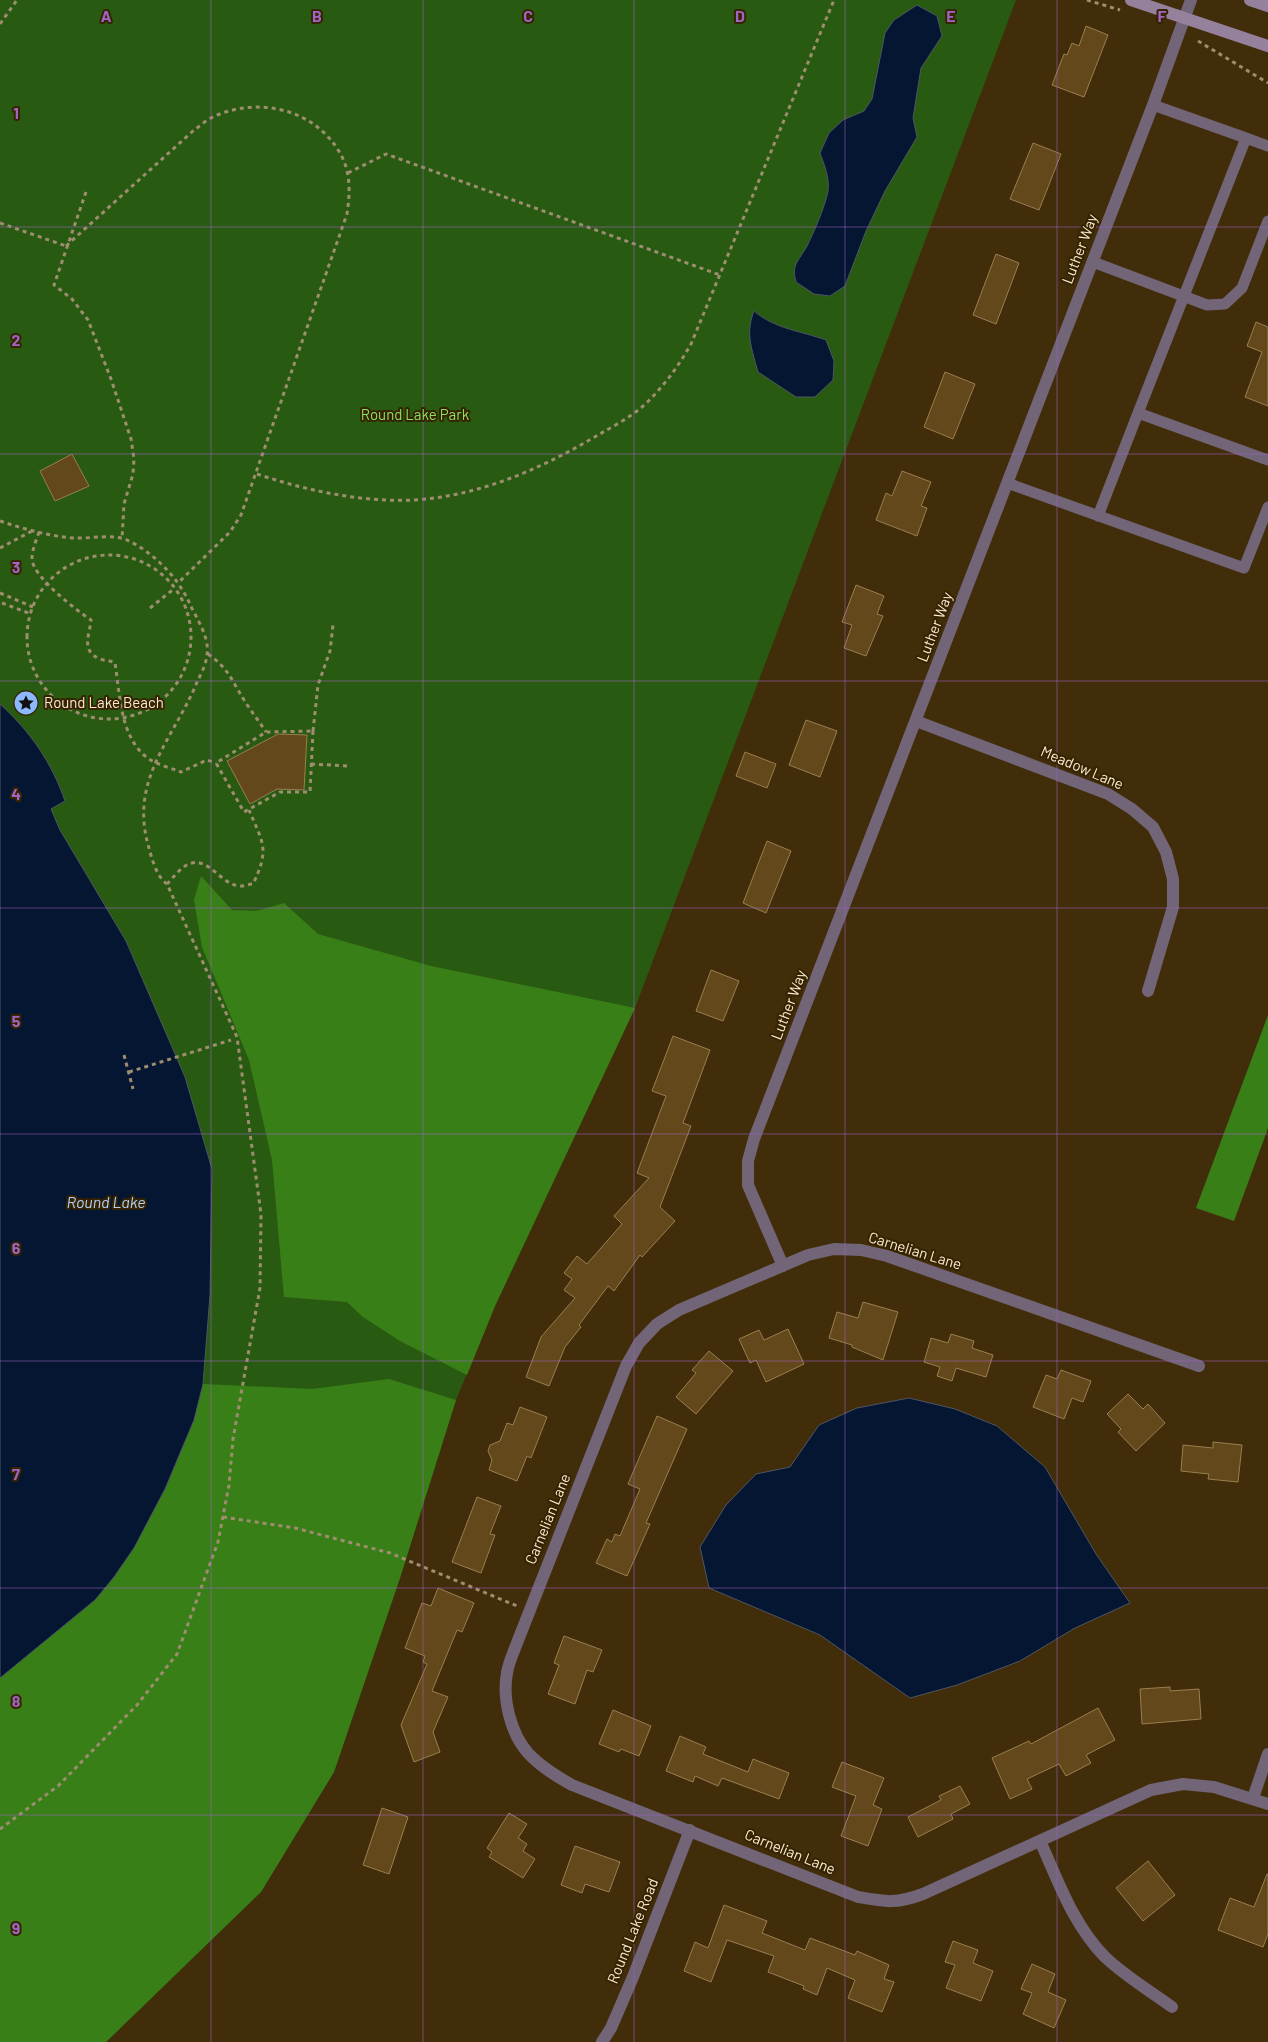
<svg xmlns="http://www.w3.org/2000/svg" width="1268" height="2042" viewBox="0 0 1268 2042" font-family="Barlow,sans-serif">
  <rect width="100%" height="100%" fill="#412d0a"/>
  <path fill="#285b11" d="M0,0H1016L635,1008L495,1306L456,1400L400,1578L334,1772L261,1892L106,2042H0Z"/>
  <path fill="#397f18" d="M201,876L232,910L256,911L284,903L318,934L431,966L635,1008L495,1306L467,1375L400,1341L363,1317L347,1302L284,1297L272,1160L249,1060L202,947L194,900Z
    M1268,1015V1128L1234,1221L1196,1208Z
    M389,1379L456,1400L400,1578L334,1772L261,1892L106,2042H0V1678L95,1600L114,1577L134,1548L165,1489L194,1420L203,1384L312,1389Z"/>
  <path fill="#041632" stroke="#4e5662" d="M917,5L937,16L942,36L921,68L913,118L917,137L885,191L866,231L845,286L830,296L814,294L796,282C791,264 799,261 807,246C814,232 825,207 828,191C830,179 824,164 820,153L829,133L843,120L864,111L872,99L885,33L894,20Z
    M754,311C775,329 801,331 826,340L834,361L833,380L815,397H796L758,372C752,350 745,333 754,311Z
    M0,704C30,731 52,763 65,801L51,809L60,830L126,941L185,1077L212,1169L210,1295L203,1384L194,1420L165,1489L134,1548L114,1577L95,1600L0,1678Z
    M909,1398L955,1409L997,1426L1045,1467L1096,1554L1130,1603L1075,1628L1020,1661L957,1685L910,1698L820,1635L709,1588L700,1547L726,1505L756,1474L790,1467L819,1425L857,1408Z"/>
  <path fill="#62481a" stroke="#9b7e51" d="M1086,26L1108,35L1084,97L1052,85L1064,54L1067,55L1072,43L1079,46Z
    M1033,143L1061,154L1039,210L1010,199Z
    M996,254L1019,263L996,324L973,315Z
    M1256,322L1268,327V406L1245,397L1262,352L1247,346Z
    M945,372L975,384L953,439L924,427Z
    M72,454L89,486L55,501L40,471Z
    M902,471L931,482L921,506L927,508L917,536L876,520L886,493L892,496Z
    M856,585L884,596L877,614L883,616L866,656L844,648L852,625L842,622Z
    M806,720L837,731L820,777L789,765Z
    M278,734L307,735L304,790L277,789L250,804L227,761Z
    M745,752L776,764L767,788L736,776Z
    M767,841L791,851L766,913L743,903Z
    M711,970L739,981L723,1021L696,1011Z
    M673,1036L710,1050L683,1123L691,1126L660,1207L675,1221L642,1257L640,1255L614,1291L608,1286L579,1325L581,1327L565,1347L549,1386L526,1377L541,1337L575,1298L564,1290L572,1279L564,1273L577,1256L587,1264L622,1224L614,1216L649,1178L637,1173L666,1096L652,1091Z
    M863,1302L898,1312L883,1360L852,1347V1345L829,1338L837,1312L858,1318Z
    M788,1329L804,1364L766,1382L756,1360L750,1363L739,1339L759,1330L764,1340Z
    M951,1334L974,1341L972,1348L993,1355L986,1377L956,1368L952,1381L937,1376L940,1367L924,1362L931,1338L948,1343Z
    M709,1351L733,1371L696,1414L676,1397L696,1373L692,1370Z
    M1061,1370L1091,1381L1083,1402L1072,1398L1064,1419L1033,1407L1046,1375L1057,1379Z
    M1128,1394L1143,1409L1148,1404L1165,1423L1136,1451L1118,1432L1121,1429L1107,1414Z
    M520,1407L547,1417L531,1458L527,1456L517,1481L489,1470L492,1460L488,1451L490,1445L500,1441L507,1423L513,1425Z
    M657,1416L687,1429L646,1523L650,1524L627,1576L596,1563L607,1539L612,1542L615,1534L620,1536L640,1489L628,1484Z
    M1213,1442L1242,1445L1238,1482L1208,1479L1209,1474L1181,1471L1183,1445L1213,1448Z
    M477,1497L501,1506L490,1534L495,1535L481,1573L452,1562Z
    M438,1588L474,1603L462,1632L457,1630L432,1691L448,1697L433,1732L440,1752L414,1762L401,1725L427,1664L423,1662L425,1656L405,1648L422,1603L431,1606Z
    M564,1636L602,1650L593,1672L587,1670L575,1704L548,1694L559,1665L554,1663Z
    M1170,1687V1691L1199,1689L1201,1719L1142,1724L1140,1689Z
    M1098,1708L1115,1740L1086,1755L1091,1763L1066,1776L1059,1764L1027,1779L1032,1789L1010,1799L992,1758L1029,1741L1031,1744Z
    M613,1710L651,1726L639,1756L621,1749L619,1752L599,1744Z
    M680,1736L706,1747L703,1754L748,1772L753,1759L789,1773L779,1799L722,1778L718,1786L695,1776L693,1782L666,1771Z
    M842,1762L884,1778L873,1805L882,1809L868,1846L841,1836L856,1796L832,1787Z
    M960,1786L970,1804L951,1814L953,1819L918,1837L908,1817L941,1800L939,1796Z
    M382,1808L408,1817L389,1874L363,1865Z
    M509,1813L527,1824L518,1838L527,1844L523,1851L535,1859L523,1878L489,1857L492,1852L487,1848Z
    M575,1846L620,1862L609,1892L585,1884L582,1893L561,1885Z
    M1148,1861L1175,1895L1143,1921L1116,1888Z
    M1267,1874H1268V1934L1263,1947L1218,1930L1230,1898L1254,1907Z
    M724,1905L767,1921L762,1933L805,1950L810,1938L855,1955L857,1951L889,1965L884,1979L894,1982L882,2012L848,1998L855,1980L827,1968L817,1995L803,1989L804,1986L768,1972L774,1956L727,1940L711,1982L684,1971L695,1942L708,1948Z
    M953,1941L978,1950L973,1963L993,1971L981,2001L946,1988L955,1965L945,1962Z
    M1032,1964L1055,1974L1048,1992L1066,2000L1054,2028L1023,2014L1032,1993L1021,1989Z"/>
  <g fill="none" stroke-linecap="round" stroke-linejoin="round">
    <path stroke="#9f8d70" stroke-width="3" stroke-dasharray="4 4" stroke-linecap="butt" d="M1087,0L1120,10
      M0,24L17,0
      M1198,41L1268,83
      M348,173L386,154L720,275
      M86,192L54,285L72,299L88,320L111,379L131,439L134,459L133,474L124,504L122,538
      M0,223L66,246
      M66,246L193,131C200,126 207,119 215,116C260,96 317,110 341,155C351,173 350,194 347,214L241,515L230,532L178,583
      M257,474C299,488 342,498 386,500C462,504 534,473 598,435C612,427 629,418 642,407C662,389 678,367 691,344L834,0
      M0,521C24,529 48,536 74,538C91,539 114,533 129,541C154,553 178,578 189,602C196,618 210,637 207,655C206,666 199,677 195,687C170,743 129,782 149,848C152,860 157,877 167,884L237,1037L261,1214L260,1288L233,1439L229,1485L218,1542L177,1654L137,1705L58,1786L0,1829
      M39,532C36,541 32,550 32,559C33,577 76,610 91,620C90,634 80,651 100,659C105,661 110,660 115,663C120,694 120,739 149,759C158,765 171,768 181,772L207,760L216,763
      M0,548L32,531
      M27 637a82 82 0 1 1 164 0a82 82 0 1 1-164 0Z
      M0,593L33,607
      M2,603L31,614
      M150,608L175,588
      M208,654C228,668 231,679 244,700C251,711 259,721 266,732
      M313,731L310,792H280L244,812L216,763L266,732Z
      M313,731L318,685L330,651L333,625
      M311,764L349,766
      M167,884C174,877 182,865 192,863C211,859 222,886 241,886C245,886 249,884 253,884C270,849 263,843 249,810
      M124,1055L133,1089
      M129,1072L231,1040
      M223,1517L295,1528L390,1553L517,1606"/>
    <path stroke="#726577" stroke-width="11" d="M1153,105L1246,138
      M1093,262L1207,305L1225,304L1242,288L1268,221
      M1138,413L1246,138L1268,146
      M1007,483L1244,568L1268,507
      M1098,516L1138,413L1268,460"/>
    <path stroke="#726577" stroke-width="12" d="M916,721L1108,794L1132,809L1153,827L1166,852L1173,879V907L1148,991
      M783,1266L748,1185V1161L754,1139L1153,105L1191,0
      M1199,1366L887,1256L861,1250L834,1249L808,1255L679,1310L657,1324L639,1343L626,1366L515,1648C512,1656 508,1665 507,1673C502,1699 511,1734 528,1753C541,1767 556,1776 572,1785L858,1897C886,1902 896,1904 923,1894L1151,1790L1183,1784L1214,1787L1268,1804
      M1253,1798L1268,1754
      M1040,1841C1058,1880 1073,1925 1105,1957C1125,1976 1150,1991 1172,2007
      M602,2042L611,2028L633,1977L690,1830"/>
    <path stroke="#96819d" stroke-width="12" d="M1131,0L1268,46
      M1250,0L1268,6"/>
  </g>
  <path fill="none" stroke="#a165c5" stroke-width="1" stroke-opacity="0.55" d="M211,0V2042M423,0V2042M634,0V2042M845,0V2042M1057,0V2042M0,227H1268M0,454H1268M0,681H1268M0,908H1268M0,1134H1268M0,1361H1268M0,1588H1268M0,1815H1268"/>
  <defs>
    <symbol id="sight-disc" viewBox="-11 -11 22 22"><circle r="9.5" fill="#8cb9fc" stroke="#362300"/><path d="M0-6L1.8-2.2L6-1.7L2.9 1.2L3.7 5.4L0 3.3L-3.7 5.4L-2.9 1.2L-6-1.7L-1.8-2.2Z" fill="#111"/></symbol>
  </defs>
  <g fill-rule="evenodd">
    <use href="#sight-disc" x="12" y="689" width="28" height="28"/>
  </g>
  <g text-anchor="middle" stroke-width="4" stroke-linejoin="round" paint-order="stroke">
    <g font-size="15" fill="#faead2" stroke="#362300">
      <text transform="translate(1080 249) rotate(-69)" y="5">Luther Way</text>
      <text transform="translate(935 627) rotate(-69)" y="5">Luther Way</text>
      <text transform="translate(1082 768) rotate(23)" y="5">Meadow Lane</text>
      <text transform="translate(789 1005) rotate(-69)" y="5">Luther Way</text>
      <text transform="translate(915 1251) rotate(17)" y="5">Carnelian Lane</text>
      <text transform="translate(548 1519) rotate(-68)" y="5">Carnelian Lane</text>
      <text transform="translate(790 1852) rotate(22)" y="5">Carnelian Lane</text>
      <text transform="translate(633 1931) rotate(-68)" y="5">Round Lake Road</text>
    </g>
    <g font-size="15" fill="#88e267" stroke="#362300">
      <text x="415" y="420">Round Lake Park</text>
    </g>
    <g font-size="15" fill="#faead2" stroke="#362300" text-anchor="start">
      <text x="44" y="708">Round Lake Beach</text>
    </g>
    <g font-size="16" font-style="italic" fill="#b1d0fe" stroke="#362300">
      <text x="106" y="1208">Round Lake</text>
    </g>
  </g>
  <g font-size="16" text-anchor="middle" font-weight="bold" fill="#a165c5" stroke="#362300" stroke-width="4" stroke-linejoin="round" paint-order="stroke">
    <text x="106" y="22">A</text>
    <text x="317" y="22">B</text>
    <text x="528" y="22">C</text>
    <text x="740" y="22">D</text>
    <text x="951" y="22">E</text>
    <text x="1162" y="22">F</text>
    <text x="16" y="119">1</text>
    <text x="16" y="346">2</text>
    <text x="16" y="573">3</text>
    <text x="16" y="800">4</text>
    <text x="16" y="1027">5</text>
    <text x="16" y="1254">6</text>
    <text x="16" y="1480">7</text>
    <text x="16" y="1707">8</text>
    <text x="16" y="1934">9</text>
  </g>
</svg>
